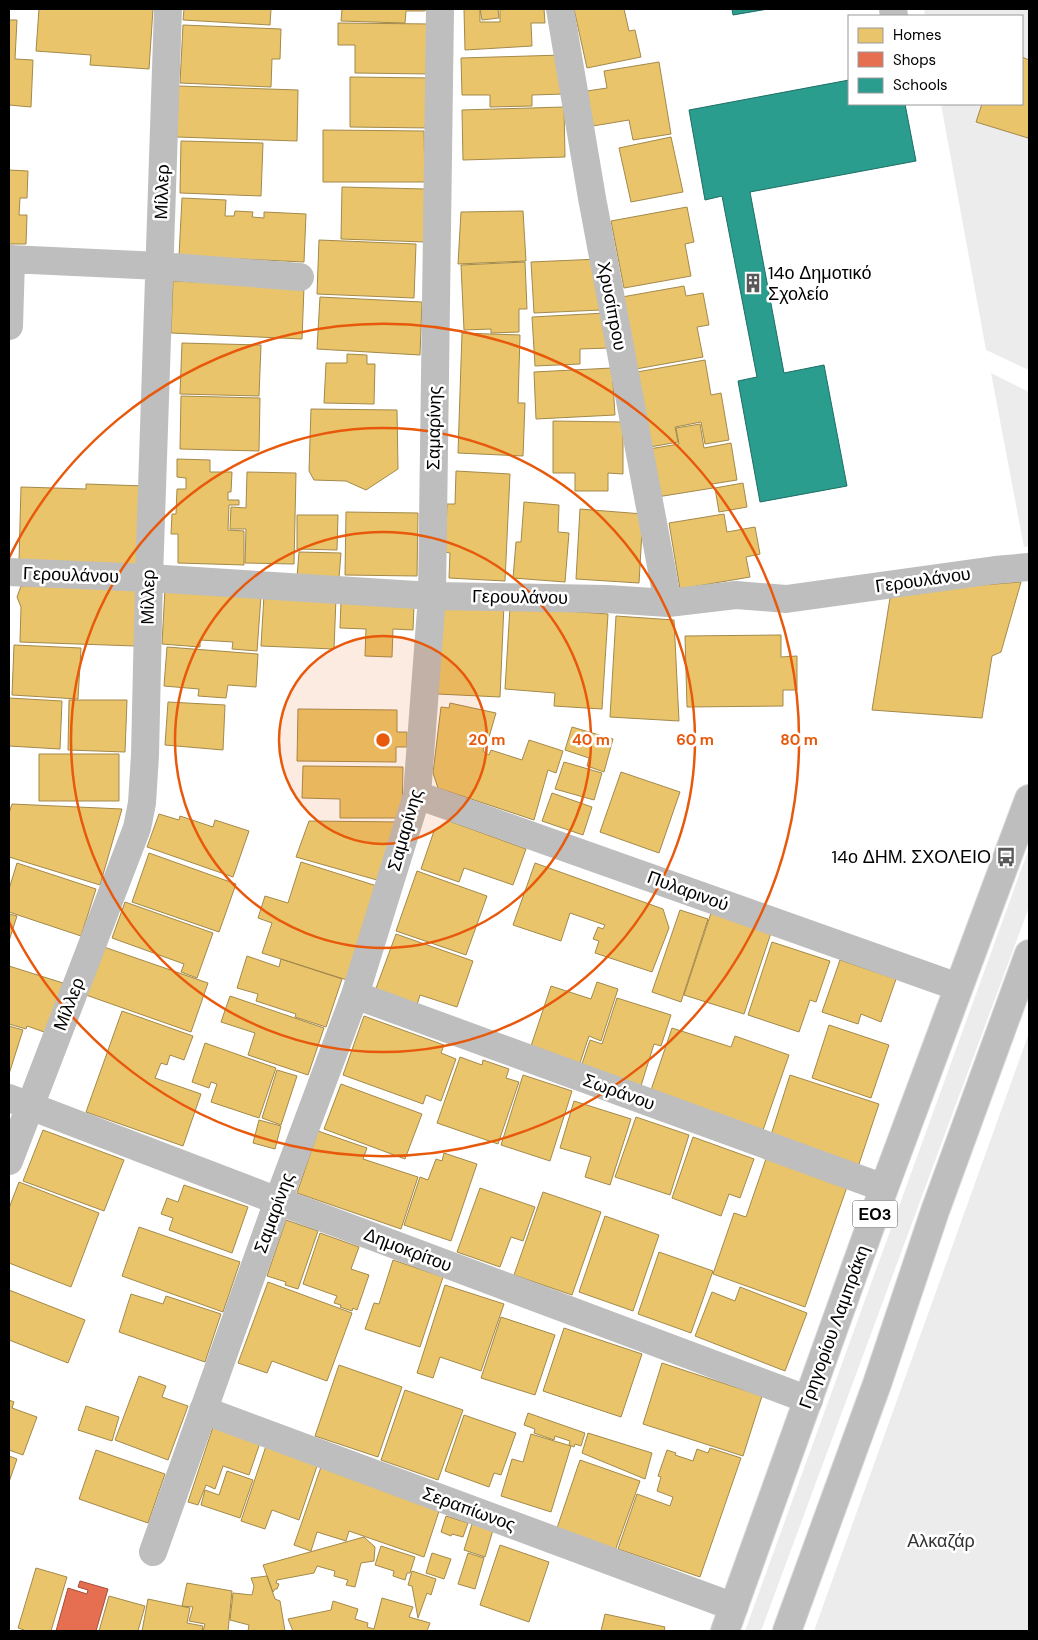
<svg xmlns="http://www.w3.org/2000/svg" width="1038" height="1640" viewBox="0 0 1038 1640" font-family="'DM Sans',sans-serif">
  <rect width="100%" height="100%" fill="#fff"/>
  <path fill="#ececec" d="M924,9H1029V370L986,350L941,104H1022V16H925Z
    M991,373L1029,392V546L1024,547Z
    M1029,848V907L761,1631H745Z
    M1029,1033V1631H814Z"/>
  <path fill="#e9c46a" stroke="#a3894a" d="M39,9H153L149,69L90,65L91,55L36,51Z
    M184,9H271L270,25L183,20Z
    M342,9H426L425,11H406L405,23L341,21Z
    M464,9H480V22H500V9H544L545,23H531L532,46L465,50Z
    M480,9H498L499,18L482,20Z
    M574,9H624L629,31L635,30L641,57L587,68Z
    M9,20H17L15,59L33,60L31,107L9,105Z
    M338,23L432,24L431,74L355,73V45H338Z
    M183,25L281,29L280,59H272L271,87L180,83Z
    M563,55L564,94L532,95V106L490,107V95H462L461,58Z
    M1022,57L1029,60V132L1028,138L976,122L982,104H1022Z
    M659,62L671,134L633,140L629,120L593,126L587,91L607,88L604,71Z
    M350,77L431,78L430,128L350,127Z
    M178,86L298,90L297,141L177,137Z
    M564,107L565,157L463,160L462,110Z
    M323,130L424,131L425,182H323Z
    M671,137L683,192L631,202L619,148Z
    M181,141L263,143L261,196L180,193Z
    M9,170L28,171L27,198H20L19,215H27L26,244H9Z
    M342,187L426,189L425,242L341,239Z
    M182,198L226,200L225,216H234L235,211L253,212L252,217L264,218V212L306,214L304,262L179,256Z
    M687,207L694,242L685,244L691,276L624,288L611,221Z
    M523,211L526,261L458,264L461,212Z
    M319,240L416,244L414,298L317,294Z
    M599,259L601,310L534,313L531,262Z
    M525,262L527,309H519V332L491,333V329L464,330L461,265Z
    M173,281L304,287L302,339L171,333Z
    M684,286L686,296L703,293L709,325L697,327L703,357L636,369L622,297Z
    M320,297L422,302L420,355L317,349Z
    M606,313L608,348L580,349V364L535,366L532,317Z
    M462,333L520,335L518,403H525L523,456L458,453Z
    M182,343L261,345L259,396L180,394Z
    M347,354L367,355V364H375L374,404L324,403L326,363H347Z
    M705,360L711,395L721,393L729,440L705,444L701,422L675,427L678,442L650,447L637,372Z
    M612,368L615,415L536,419L534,372Z
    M181,396L260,398L259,451L180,449Z
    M311,409L397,410L398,469L366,490L346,481L314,480L309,471Z
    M553,421L623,422V474L608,473V491H575V473H553Z
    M700,424L704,448L731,443L737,480L712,484L713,488L657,497L649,449L679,444L676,428Z
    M177,459L210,460V472H232L231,492H228V500H239V505H229L228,530L244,531V565L178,563V534H171L172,514H176L177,489H186V478L177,477Z
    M456,471L510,474L505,581L449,578L450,553L445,552L447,504H455Z
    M247,472L296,473L294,564L245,563L246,529H230L231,507L246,508Z
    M743,483L747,507L719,512L715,488Z
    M86,484L145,486L143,571L19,561L21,487L86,489Z
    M524,502L559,505L558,532L569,533L565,582L513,578L516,542H521Z
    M580,509L643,514L639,583L576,579Z
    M346,512L418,513L417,576L345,575Z
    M724,514L727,532L755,527L760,554L746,557L750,577L680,589L669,523Z
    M297,515H338L337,550L297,549Z
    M299,552L341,553L339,578L297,577Z
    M1021,582L1001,652L992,656L982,718L872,710L891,592Z
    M21,586L137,587L135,646L20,642L21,607L17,597Z
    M165,589L261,596L257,651L232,649L233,642L200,640V647L162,644Z
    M264,595L336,598L334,649L261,646Z
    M442,601L504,604L500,697L438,694Z
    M341,602L414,605L413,630L393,629L392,657L365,656L366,629L340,628Z
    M510,607L608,614L602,709L554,706L555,693L505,689Z
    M616,616L674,620L679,721L610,717Z
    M781,635V657L797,656V690H783V706L687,707L685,636Z
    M14,645L81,648L78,699L12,695Z
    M167,647L258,654L256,687L228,685L226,698L198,696L199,689L164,686Z
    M9,698L62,701L60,749L9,746Z
    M69,700H127L125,752L68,750Z
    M168,702L225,705L223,750L165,745Z
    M450,703L496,713L489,737L485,742L483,750L485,753L489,755L491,750L522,760L529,740L563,751L556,773L548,770L534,820L438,788L433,773L441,707L449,708Z
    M298,709L397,710V732H407V747H396V762L297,761Z
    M572,727L613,739L604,772L587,766L589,758L565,750Z
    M39,754H119V801H39Z
    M564,762L602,773L594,800L555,789Z
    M303,766L403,767L402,818H340V799L302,798Z
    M621,772L680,792L659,853L600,832Z
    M552,793L592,807L583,835L542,821Z
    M12,804L122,809L100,885L9,857V813Z
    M159,814L179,820L180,816L213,827L215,820L249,831L233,877L147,847Z
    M309,821L401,822L384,882L296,857Z
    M449,821L526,849L513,885L464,868L459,882L421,869L434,831Z
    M149,853L236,884L219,932L132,902Z
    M301,862L377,886L347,980L262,953L272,923L258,918L265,896L288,903Z
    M17,863L96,889L81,936L9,912V889Z
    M535,863L663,909L669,928L652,972L595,953L599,941L593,939L598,927L603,929L605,925L570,913L561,941L513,925Z
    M417,871L487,896L466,955L396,931Z
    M125,902L213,933L197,978L181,972L184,964L112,938Z
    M680,910L708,919L681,1002L652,992Z
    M711,913L771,933L744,1014L684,995Z
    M9,914L17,916L9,941Z
    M396,934L473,961L457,1007L420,995L417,1005L375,991Z
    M772,942L830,961L816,1002L810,1000L799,1032L748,1015Z
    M104,947L208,983L191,1032L86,995Z
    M247,956L279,967L281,959L342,979L326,1027L295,1017L296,1014L256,1001L258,994L237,988Z
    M840,960L896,979L881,1022L861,1014L858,1024L822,1012Z
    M9,966L63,983L47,1033L27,1026L26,1029L9,1024Z
    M597,982L618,989L601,1041L589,1036L580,1063L531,1046L551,986L591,999Z
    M230,996L324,1028L308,1075L248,1055L255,1033L221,1022Z
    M617,998L671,1015L661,1046L654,1044L640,1089L582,1064L590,1040L602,1044Z
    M122,1011L193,1036L184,1060L170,1055L167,1065L161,1063L155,1078L201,1094L183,1146L86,1112Z
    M364,1016L444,1045L441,1053L456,1059L441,1101L426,1095L423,1104L343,1075Z
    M829,1025L889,1045L871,1098L812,1078Z
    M9,1026L23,1030L9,1074Z
    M672,1028L731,1047L735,1036L789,1055L761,1136L648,1099Z
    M205,1043L276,1068L259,1118L211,1102L217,1084L211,1082L209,1088L192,1082Z
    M460,1057L482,1065L483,1060L509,1069L506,1078L519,1082L498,1144L437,1123Z
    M277,1070L297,1076L281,1125L262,1118Z
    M523,1075L572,1091L550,1161L501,1145Z
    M790,1075L879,1104L858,1167L770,1138Z
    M341,1084L422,1114L405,1159L324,1129Z
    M574,1101L631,1119L610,1185L585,1177L591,1157L560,1148Z
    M636,1117L689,1135L670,1195L615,1177Z
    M259,1120L281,1126L275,1149L253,1143Z
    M43,1130L124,1160L104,1211L23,1181Z
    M318,1131L367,1148L363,1159L418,1177L401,1229L297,1193Z
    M693,1137L754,1159L740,1198L729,1194L721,1216L672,1198Z
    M444,1153L477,1164L451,1241L404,1225L420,1177L428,1180L436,1159L442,1161Z
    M767,1156L848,1184L805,1307L713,1274L734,1213L746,1217Z
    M19,1182L99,1213L71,1287L9,1263V1208Z
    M184,1185L248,1207L232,1253L169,1230L173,1218L161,1214L167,1198L178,1202Z
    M480,1188L535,1207L523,1241L511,1237L500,1267L457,1252Z
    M543,1192L601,1212L572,1295L514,1275Z
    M605,1216L659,1235L633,1311L579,1292Z
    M286,1220L318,1231L298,1289L285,1285L286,1282L267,1276Z
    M139,1227L240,1262L223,1312L122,1276Z
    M320,1233L359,1247L351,1269L369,1275L357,1310L353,1308L352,1311L340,1307L341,1305L334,1303L337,1296L303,1284Z
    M659,1252L713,1271L691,1333L638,1314Z
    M393,1260L443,1277L420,1347L365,1329L374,1303L379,1304Z
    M268,1282L352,1313L327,1381L272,1361L267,1373L238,1363Z
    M445,1285L504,1304L481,1371L440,1357L433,1378L417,1373Z
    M740,1287L807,1313L785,1371L695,1336L712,1292L735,1301Z
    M9,1290L85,1320L68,1363L9,1340Z
    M131,1294L163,1304L166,1296L221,1314L205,1362L119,1332Z
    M501,1317L555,1335L535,1395L481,1378Z
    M564,1328L642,1354L621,1417L543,1391Z
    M662,1363L762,1396L743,1456L643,1424Z
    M339,1365L402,1387L378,1457L315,1436Z
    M139,1376L166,1386L162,1397L188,1406L168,1460L115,1440Z
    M405,1390L463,1410L438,1480L381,1460Z
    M9,1400L14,1402L12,1408L37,1417L23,1455L9,1450Z
    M86,1406L119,1417L112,1441L78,1430Z
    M528,1413L585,1433L581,1446L575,1444L574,1447L569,1445L570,1441L555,1436L554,1440L534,1433L535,1429L524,1425Z
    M464,1415L516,1433L501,1475L494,1473L489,1487L445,1471Z
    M214,1424L261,1440L249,1475L223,1466L215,1489L206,1485L198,1505L188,1502Z
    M588,1433L652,1453L645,1479L582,1453Z
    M531,1434L571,1446L551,1512L501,1496L512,1459L523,1462Z
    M266,1446L318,1463L299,1520L272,1510L265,1529L241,1521Z
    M710,1448L741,1458L700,1577L618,1549L637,1494L670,1506L673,1497L657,1491L661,1477L658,1476L667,1450L676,1453L675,1455L693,1461L697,1449L708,1453Z
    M96,1450L165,1474L148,1523L79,1499Z
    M9,1456L17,1459L9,1482Z
    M580,1460L640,1481L615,1551L556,1531Z
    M322,1464L441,1505L424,1557L349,1531L346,1541L317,1532L311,1551L294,1545Z
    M227,1471L253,1480L240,1518L201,1505L205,1490L219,1495Z
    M446,1516L468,1523L463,1537L452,1534L451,1536L441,1532Z
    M472,1524L493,1530L485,1557L464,1550Z
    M364,1537L375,1547L374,1561L361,1563L355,1587L346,1585L348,1580L334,1576L335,1571L317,1566L314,1573L277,1580L276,1583L279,1584L277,1589H275L273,1592L263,1565Z
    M500,1545L549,1562L529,1622L480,1605Z
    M381,1546L415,1557L410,1573H407L405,1580L393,1576L394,1571L375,1565Z
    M432,1553L451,1559L444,1579L426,1573Z
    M468,1553L484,1558L475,1589L458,1584Z
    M36,1568L67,1577L51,1631H23L24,1630L18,1628Z
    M412,1571L436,1579L431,1595L427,1593L418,1618L412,1586L408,1585Z
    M267,1576L275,1599L280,1601L285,1631H248L249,1625L230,1620L233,1593L252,1595L254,1586L251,1578Z
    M187,1583L232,1591L228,1631H203L205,1624L189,1621L193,1607L182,1606Z
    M109,1596L145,1606L138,1631H99Z
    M382,1598L413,1607L409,1617L430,1623L427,1631H293L288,1619L331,1610L333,1601L358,1609L355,1619L368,1623L367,1627L374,1629Z
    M148,1599L190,1608L187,1623L203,1626L202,1631H142Z
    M605,1614L665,1627L664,1631H601Z"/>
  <path fill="#e76f51" stroke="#a24e39" d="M80,1581L108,1589L96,1631H56L68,1588L87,1594L88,1590L78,1587Z"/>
  <path fill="#2a9d8f" stroke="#1d6e64" d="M732,9H768L733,15Z
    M849,80V104H905L916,161L750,192L784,373L824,365L847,486L760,502L738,381L757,377L722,196L705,200L689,110Z"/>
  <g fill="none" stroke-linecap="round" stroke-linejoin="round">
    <defs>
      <path id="primary" d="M725,1631L884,1188L1029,799
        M787,1631L877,1384L935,1211L1029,954"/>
    </defs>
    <use href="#primary" stroke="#dbdbdb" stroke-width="30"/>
    <path stroke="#bebebe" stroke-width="28" d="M560,9L592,198L668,603
      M893,9L894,16
      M9,259L160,266L300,277
      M9,326L11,259
      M9,572L149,578L432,596L607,599L668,603L736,595L786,599L995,570L1029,567
      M417,795L958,987
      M355,995L884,1188
      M9,1098L278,1201L809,1400
      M9,1161L137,828L142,803L145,755L149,578L168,9
      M203,1410L734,1607
      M153,1552L278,1201L355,995L417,795L432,596L440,9"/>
    <use href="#primary" stroke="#bebebe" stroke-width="28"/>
  </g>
  <circle cx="383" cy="740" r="104" fill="#e8590c" fill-opacity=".12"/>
  <g fill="none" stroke="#e8590c" stroke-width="2.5">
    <circle cx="383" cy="740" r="104"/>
    <circle cx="383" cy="740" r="208"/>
    <circle cx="383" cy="740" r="312"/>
    <path d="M9 558A416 416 0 1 1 9 922"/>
  </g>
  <defs>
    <symbol id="building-bare" viewBox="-9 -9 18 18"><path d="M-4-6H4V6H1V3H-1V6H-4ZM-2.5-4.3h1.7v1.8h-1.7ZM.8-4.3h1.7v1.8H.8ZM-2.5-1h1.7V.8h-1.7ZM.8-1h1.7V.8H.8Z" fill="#595959" stroke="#fff" stroke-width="2.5" paint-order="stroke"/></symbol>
    <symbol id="bus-bare" viewBox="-9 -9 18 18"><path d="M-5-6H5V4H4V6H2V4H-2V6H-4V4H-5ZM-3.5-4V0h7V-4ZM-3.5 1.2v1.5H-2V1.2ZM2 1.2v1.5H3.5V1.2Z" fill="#595959" stroke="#fff" stroke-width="2.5" paint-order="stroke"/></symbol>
  </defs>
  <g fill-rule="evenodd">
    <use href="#building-bare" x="739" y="269" width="28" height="28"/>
    <use href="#bus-bare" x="992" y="843" width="28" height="28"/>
  </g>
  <g text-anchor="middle" stroke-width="5" stroke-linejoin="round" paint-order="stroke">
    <rect fill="#fff" stroke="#4c4c4c" stroke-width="1" x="852.5" y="1200.5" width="45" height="27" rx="4"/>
    <g font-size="16" font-weight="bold" fill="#000">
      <text x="875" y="1220">ΕΟ3</text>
    </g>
    <g font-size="18" fill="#000" stroke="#fff">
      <text transform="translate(162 192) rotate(-88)" y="6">Μίλλερ</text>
      <text transform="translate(612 306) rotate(79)" y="6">Χρυσίπpου</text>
      <text transform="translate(434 428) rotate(-89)" y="6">Σαμαρίνης</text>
      <text transform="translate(71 575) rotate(2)" y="6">Γερουλάνου</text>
      <text transform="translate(923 580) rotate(-8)" y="6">Γερουλάνου</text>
      <text transform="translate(148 597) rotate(-89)" y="6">Μίλλερ</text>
      <text transform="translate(520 597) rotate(1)" y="6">Γερουλάνου</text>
      <text transform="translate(405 830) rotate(-74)" y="6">Σαμαρίνης</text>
      <text transform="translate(688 891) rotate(20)" y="6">Πυλαρινού</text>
      <text transform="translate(69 1004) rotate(-69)" y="6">Μίλλερ</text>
      <text transform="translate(619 1092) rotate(20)" y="6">Σωράνου</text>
      <text transform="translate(274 1213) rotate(-70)" y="6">Σαμαρίνης</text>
      <text transform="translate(408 1250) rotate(21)" y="6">Δημοκρίτου</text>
      <text transform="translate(834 1327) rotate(-70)" y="6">Γρηγορίου Λαμπράκη</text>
      <text transform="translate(469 1509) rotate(20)" y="6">Σεραπίωνος</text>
    </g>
    <g font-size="18" fill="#000" stroke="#fff" text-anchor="start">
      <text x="768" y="279">14ο Δημοτικό<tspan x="768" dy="21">Σχολείο</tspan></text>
      <text x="991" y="863" text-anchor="end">14ο ΔΗΜ. ΣΧΟΛΕΙΟ</text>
    </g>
    <g font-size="18" fill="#333" stroke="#fff">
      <text x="941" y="1547">Αλκαζάρ</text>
    </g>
  </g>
  <circle cx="383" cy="740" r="8" fill="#e8590c" stroke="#fff" stroke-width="2.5"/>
  <g font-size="15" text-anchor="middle" font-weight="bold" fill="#e8590c" stroke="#fff" stroke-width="5" stroke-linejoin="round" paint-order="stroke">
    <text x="487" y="745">20 m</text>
    <text x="591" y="745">40 m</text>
    <text x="695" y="745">60 m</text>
    <text x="799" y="745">80 m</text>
  </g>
  <rect width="1038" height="1640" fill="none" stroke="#000000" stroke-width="20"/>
  <rect x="848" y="15" width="175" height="90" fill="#ffffff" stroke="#999999"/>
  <rect x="858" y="28" width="25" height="15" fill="#e9c46a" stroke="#999999"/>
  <text x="893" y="40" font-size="15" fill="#000000">Homes</text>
  <rect x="858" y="52" width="25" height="15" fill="#e76f51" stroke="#999999"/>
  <text x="893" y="65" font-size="15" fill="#000000">Shops</text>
  <rect x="858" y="78" width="25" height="15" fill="#2a9d8f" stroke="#999999"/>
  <text x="893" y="90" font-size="15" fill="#000000">Schools</text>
</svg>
